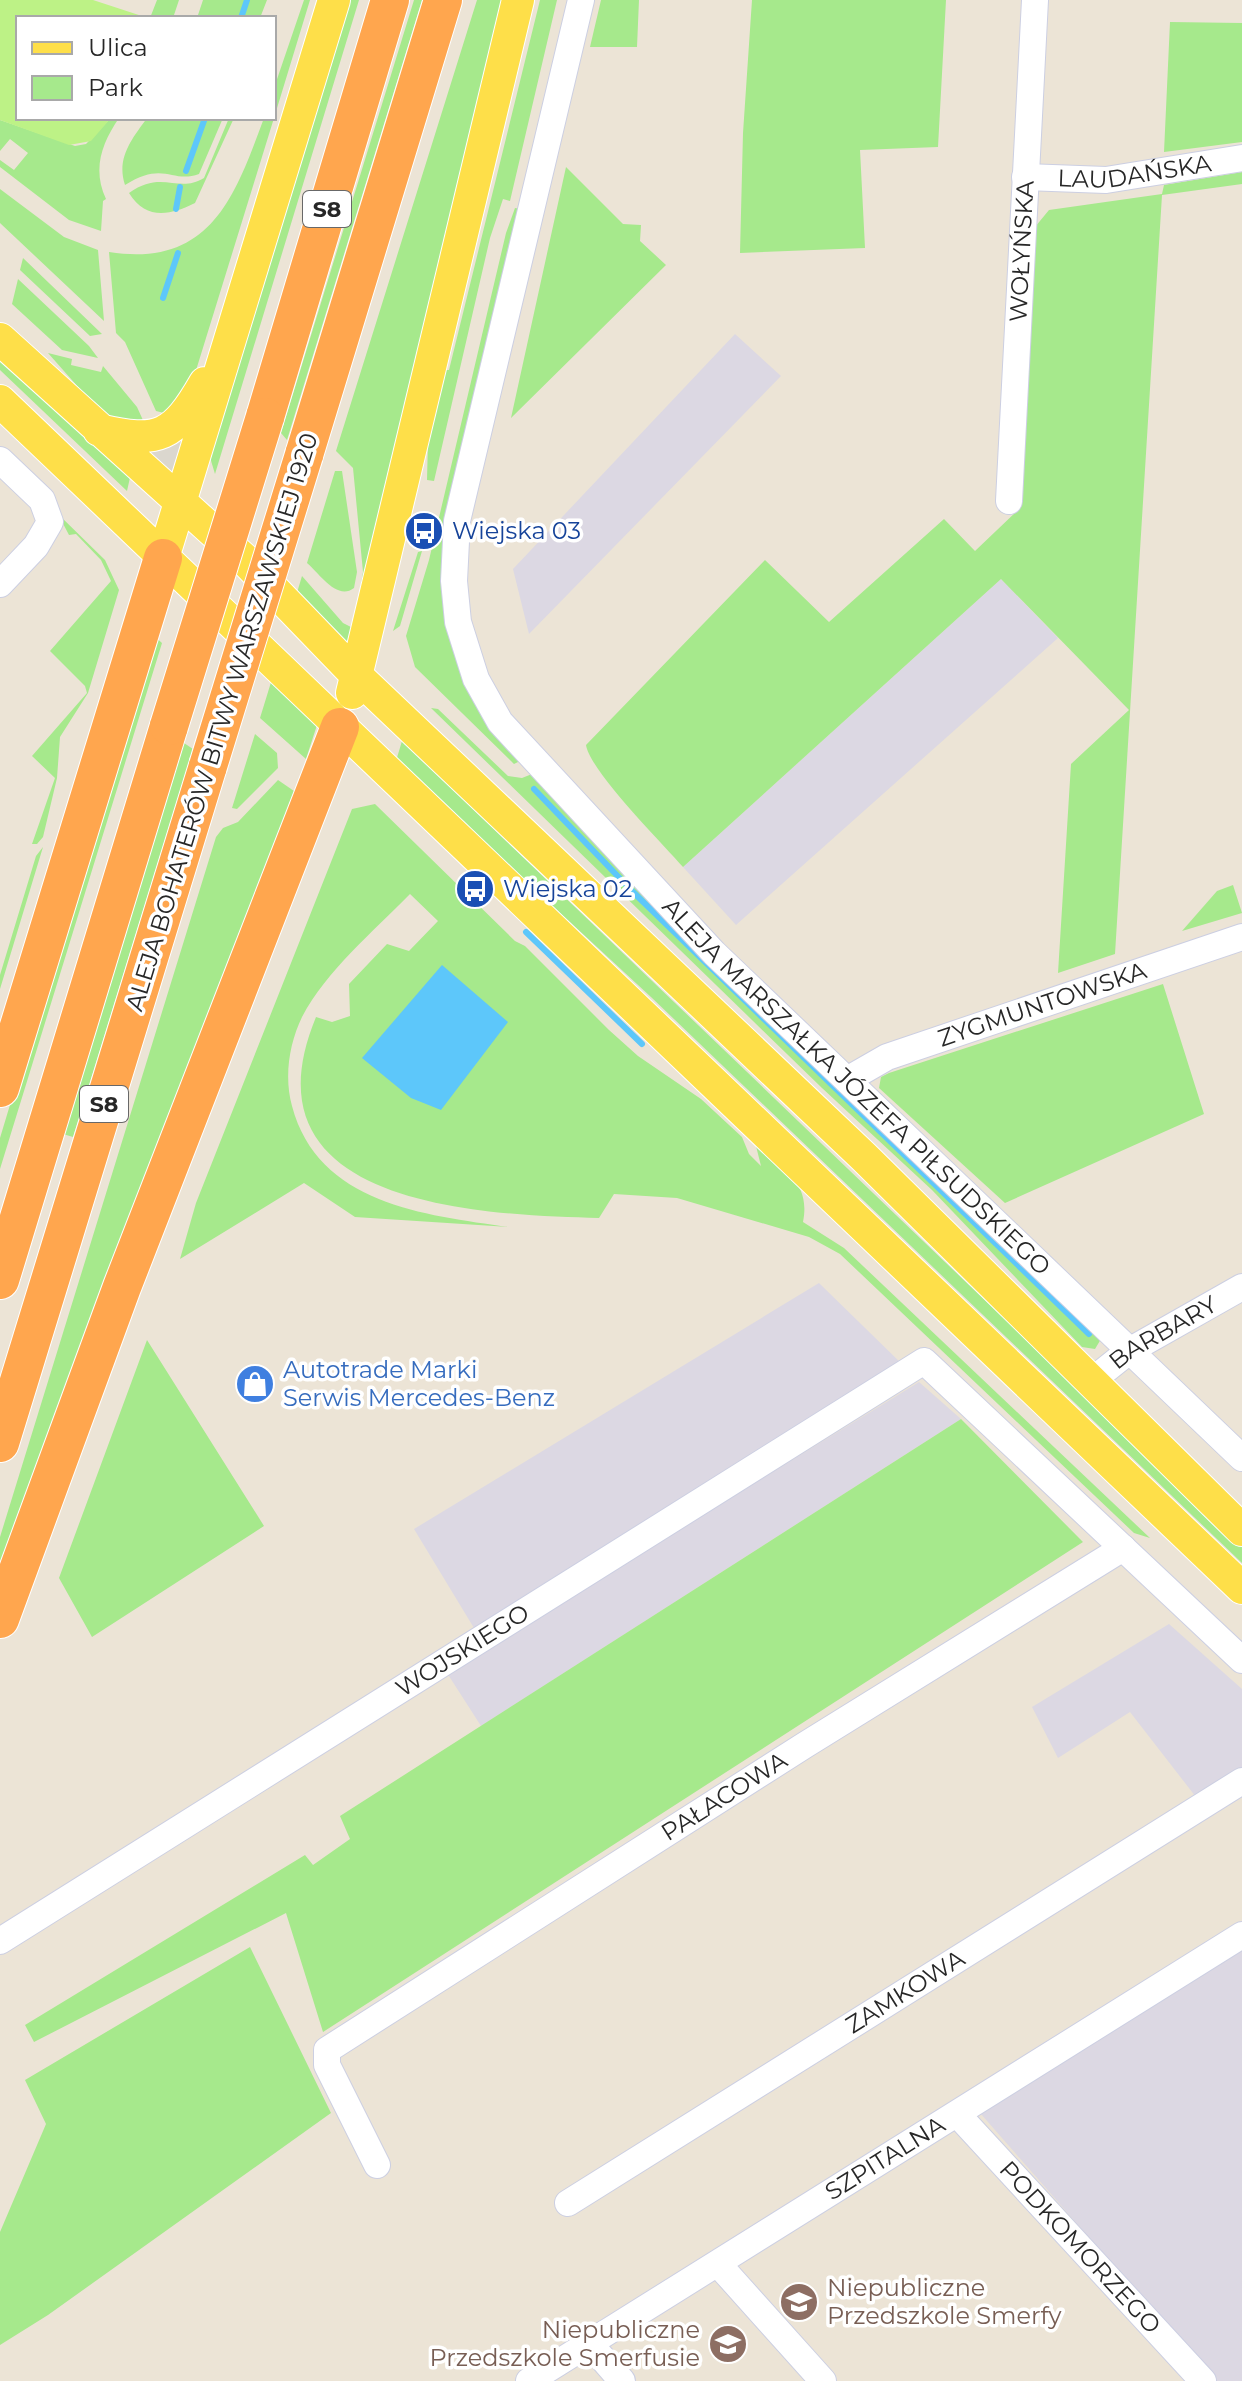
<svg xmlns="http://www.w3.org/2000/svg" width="1242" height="2381" viewBox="0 0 1242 2381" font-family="Montserrat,sans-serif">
  <rect width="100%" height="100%" fill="#ece4d6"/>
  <path fill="#dcd8e3" d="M735,334L781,376L529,634L513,569Z
    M1001,579L1058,638L736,925L683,867Z
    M819,1283L904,1366L477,1633L414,1529Z
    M919,1382L961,1419L481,1726L447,1673Z
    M1169,1624L1242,1689V1774L1199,1801L1130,1712L1058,1758L1032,1707Z
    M1242,1935V2381H1215L973,2105Z"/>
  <path fill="#a6e98c" d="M157,0H179L173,18H150Z
    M203,0H267L260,18H197Z
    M304,0H310L274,118V88Z
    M345,0H359L215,474L209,454Z
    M414,0H422L287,440L281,433Z
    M477,0H503L358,602L363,572L353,468L336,451Z
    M540,0H557L510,201L503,199L490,238L434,481L427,480L428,441L445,370H449Z
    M601,0H639L637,47H590Z
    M752,0H946L938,147L860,150L865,248L740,253L743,133Z
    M1170,22L1242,23V142L1164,152Z
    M111,118H119C102,143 92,169 106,199L103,201L101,231L69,220L0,167V160L14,170L28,153L10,139L0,151V120L75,146L86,144Z
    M147,118H223L199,174C172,184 164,160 125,185C116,158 132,139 147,118Z
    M229,118H234L195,203C171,215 146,221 129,193C162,169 178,194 204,178Z
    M264,118H274L189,393L164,413L156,411L125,342L116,333L109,252C211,268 235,196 264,118Z
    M566,167L623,224L641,225L640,241L666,265L511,418Z
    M1242,172V184L1162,195L1115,954L1058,973L1071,764L1129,710L1001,579L683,867C662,843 590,771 586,745L765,560L829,622L944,519L975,551L1020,508L1035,227L1049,210L1162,194L1164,185Z
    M0,189L64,237L98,250L104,321L0,223Z
    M515,208L520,209L448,632C460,682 484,725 520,761L514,764L415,667L406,636L429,560L506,233Z
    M23,258L102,334L90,336L20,270Z
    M18,279L89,346L98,358L62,350L12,304Z
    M0,353L131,473L127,491L0,370Z
    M48,353L72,359L71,365L101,372L103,366L137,407L147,429L102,414Z
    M335,471H342L357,572L354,588C337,601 320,574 307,563Z
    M58,514L105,560L119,590L88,693L60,737L57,778L43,837L37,844H32L55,778L32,756L87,693L85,686L50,651L111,581L101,560L76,534L69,535Z
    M422,551L400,626L393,631L418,552Z
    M302,576L343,623L357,630L348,645L296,596Z
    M152,634L162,643L0,1169V1138Z
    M272,679L317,725L306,759L260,718Z
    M431,708L438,709L508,776L522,778L532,774L1101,1339L1095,1349L1082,1347L932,1190L822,1088Z
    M255,734L277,753L278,768L237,809L232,808Z
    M402,741L1242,1547V1563L651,997L396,761Z
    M184,743L193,749L73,1137L63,1134Z
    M278,780L294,791L0,1584V1537L216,837L223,828L238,822Z
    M375,804L515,941L525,946L609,1030L638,1056L701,1099L742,1137L749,1154L761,1166L756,1146C783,1170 811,1181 803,1222L844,1248L1150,1538L1134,1533L840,1254L809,1237L677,1198L614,1194L599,1218C478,1215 238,1205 316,1017L332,1022L350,1016L349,984L387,944L409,951L438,921L410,894C372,933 327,970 302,1017C289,1044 284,1077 292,1106C318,1204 424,1215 509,1227L355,1217L304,1183L180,1259L196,1203L352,809Z
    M43,847L0,989V975L36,856Z
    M1233,885L1242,913L1182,931L1217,891Z
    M1163,984L1204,1114L1005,1203L879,1088L881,1077L889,1073Z
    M147,1340L264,1526L92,1637L59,1578Z
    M961,1419L1083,1542L323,2032L286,1913L34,2042L25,2025L305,1855L313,1865L350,1839L340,1816Z
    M250,1947L331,2113L48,2315L0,2345V2232L46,2124L25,2080Z"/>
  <path fill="#bdf286" d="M0,0H93L148,18H18V118H111L91,141L69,145L0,120Z"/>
  <path fill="#dbd7ce" d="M185,434L175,476L147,451Z"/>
  <path fill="#5dc7fa" d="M442,965L508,1022L441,1110L411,1098L362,1058Z"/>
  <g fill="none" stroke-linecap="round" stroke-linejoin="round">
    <path stroke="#5dc7fa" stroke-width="6" d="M241,18L247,0
      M186,171L205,118
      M176,209L180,187
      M163,298L178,253
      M534,789L633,892L1089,1334
      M526,932L642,1044"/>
    <defs>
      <g id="minor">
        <path id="s1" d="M581,0L457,521L454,581L458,622L476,679L500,722L714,953L1242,1458"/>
        <path id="s2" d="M1025,177L1106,180L1242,158"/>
        <path d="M0,460L42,500L50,522L36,546L0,584"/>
        <path id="s3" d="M1009,501L1035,0"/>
        <path id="s4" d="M847,1080L887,1057L1242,937"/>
        <path id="s5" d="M1089,1383L1129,1351L1242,1287"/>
        <path id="s6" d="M0,1941L924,1361L1242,1660"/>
        <path id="s7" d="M958,2115L1203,2381"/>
        <path id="s8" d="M377,2165L327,2065V2050L805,1745L1123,1548"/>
        <path id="s9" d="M568,2203L1242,1781"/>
        <path d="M719,2265L823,2381"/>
        <path d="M590,2344L622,2381"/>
        <path id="s10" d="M529,2381L1242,1935"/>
      </g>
      <path id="major" d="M0,339L246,561L358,677L864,1157L1242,1530
        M0,401L1242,1588
        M99,430C159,444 174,437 205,383
        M163,558L334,0
        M352,693L518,0"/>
      <path id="highway" d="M265,417L390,0
        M304,455L443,0
        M0,1088L163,558
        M0,1280L169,726
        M0,1443L208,766
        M0,1619L122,1287L340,727"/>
    </defs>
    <use href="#minor" stroke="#cccfe2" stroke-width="28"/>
    <use href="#major" stroke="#fff" stroke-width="34"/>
    <use href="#highway" stroke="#fff" stroke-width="40"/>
    <use href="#minor" stroke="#fff" stroke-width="26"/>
    <use href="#major" stroke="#fedf49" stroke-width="32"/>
    <use href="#highway" stroke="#ffa64e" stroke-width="38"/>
    <defs>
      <path id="highway-bridge" d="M169,726L265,417
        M208,766L304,455"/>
    </defs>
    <use href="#highway-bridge" stroke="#fff" stroke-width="40" stroke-linecap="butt"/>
    <use href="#highway-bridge" stroke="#ffa64e" stroke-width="38"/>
  </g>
  <defs>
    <symbol id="bus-disc" viewBox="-11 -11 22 22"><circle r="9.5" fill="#1a4fb4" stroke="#fff"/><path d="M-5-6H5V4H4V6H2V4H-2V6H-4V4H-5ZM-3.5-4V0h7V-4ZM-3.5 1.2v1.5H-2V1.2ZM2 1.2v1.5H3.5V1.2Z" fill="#fff"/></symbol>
    <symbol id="shop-disc" viewBox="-11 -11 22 22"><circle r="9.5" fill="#3f7fe0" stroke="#fff"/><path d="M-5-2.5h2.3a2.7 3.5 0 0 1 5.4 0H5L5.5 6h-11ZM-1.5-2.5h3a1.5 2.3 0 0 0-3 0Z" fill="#fff"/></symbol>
    <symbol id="school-disc" viewBox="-11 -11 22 22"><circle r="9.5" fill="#8d6e63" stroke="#fff"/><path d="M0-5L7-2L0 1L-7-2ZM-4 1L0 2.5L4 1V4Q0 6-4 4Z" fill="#fff"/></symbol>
  </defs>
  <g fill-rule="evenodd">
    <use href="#bus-disc" x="402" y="509" width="44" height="44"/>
    <use href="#bus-disc" x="453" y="867" width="44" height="44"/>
    <use href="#shop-disc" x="233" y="1362" width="44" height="44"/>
    <use href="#school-disc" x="777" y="2280" width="44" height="44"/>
    <use href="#school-disc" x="706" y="2322" width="44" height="44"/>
  </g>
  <g text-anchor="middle" stroke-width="7" stroke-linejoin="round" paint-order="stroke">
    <g fill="#fff" stroke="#686868" stroke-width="2">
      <rect x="303" y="191" width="48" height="36" rx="6"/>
      <rect x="80" y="1086" width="48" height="36" rx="6"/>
    </g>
    <g font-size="22" font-weight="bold" fill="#272727">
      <text x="327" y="217">S8</text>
      <text x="104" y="1112">S8</text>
    </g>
    <g font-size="24" fill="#272727" stroke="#fff">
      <text dy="8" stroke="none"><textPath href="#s2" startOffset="110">LAUDAŃSKA</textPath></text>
      <text dy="8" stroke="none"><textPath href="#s3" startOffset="250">WOŁYŃSKA</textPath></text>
      <text transform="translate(222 722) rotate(-73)" y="8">ALEJA BOHATERÓW BITWY WARSZAWSKIEJ 1920</text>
      <text dy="8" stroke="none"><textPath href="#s4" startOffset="210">ZYGMUNTOWSKA</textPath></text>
      <text dy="8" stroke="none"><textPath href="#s1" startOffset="1256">ALEJA MARSZAŁKA JÓZEFA PIŁSUDSKIEGO</textPath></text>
      <text dy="8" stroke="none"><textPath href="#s5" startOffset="90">BARBARY</textPath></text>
      <text dy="8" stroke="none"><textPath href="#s6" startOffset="546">WOJSKIEGO</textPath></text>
      <text dy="8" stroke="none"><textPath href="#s8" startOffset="598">PAŁACOWA</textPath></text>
      <text dy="8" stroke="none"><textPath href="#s9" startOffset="398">ZAMKOWA</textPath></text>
      <text dy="8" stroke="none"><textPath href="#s10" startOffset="420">SZPITALNA</textPath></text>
      <text dy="8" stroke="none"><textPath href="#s7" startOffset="180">PODKOMORZEGO</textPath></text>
    </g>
    <g font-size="24" fill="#164399" stroke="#fff" text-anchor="start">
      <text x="452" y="539">Wiejska 03</text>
      <text x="503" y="897">Wiejska 02</text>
    </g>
    <g font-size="24" fill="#366cbe" stroke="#fff" text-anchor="start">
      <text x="283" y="1378">Autotrade Marki<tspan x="283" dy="28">Serwis Mercedes-Benz</tspan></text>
    </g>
    <g font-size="24" fill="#785e54" stroke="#fff" text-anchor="start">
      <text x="827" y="2296">Niepubliczne<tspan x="827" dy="28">Przedszkole Smerfy</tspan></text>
      <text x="700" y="2338" text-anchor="end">Niepubliczne<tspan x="700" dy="28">Przedszkole Smerfusie</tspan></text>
    </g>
  </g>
  <rect x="16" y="16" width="260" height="104" fill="#ffffff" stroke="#a9a9a9" stroke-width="2"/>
  <rect x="32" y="42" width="40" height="12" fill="#fedf49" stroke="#a9a9a9" stroke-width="2"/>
  <text x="88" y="56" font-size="24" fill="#272727">Ulica</text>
  <rect x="32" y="76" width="40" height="24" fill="#a6e98c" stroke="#a9a9a9" stroke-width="2"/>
  <text x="88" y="96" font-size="24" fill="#272727">Park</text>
</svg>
